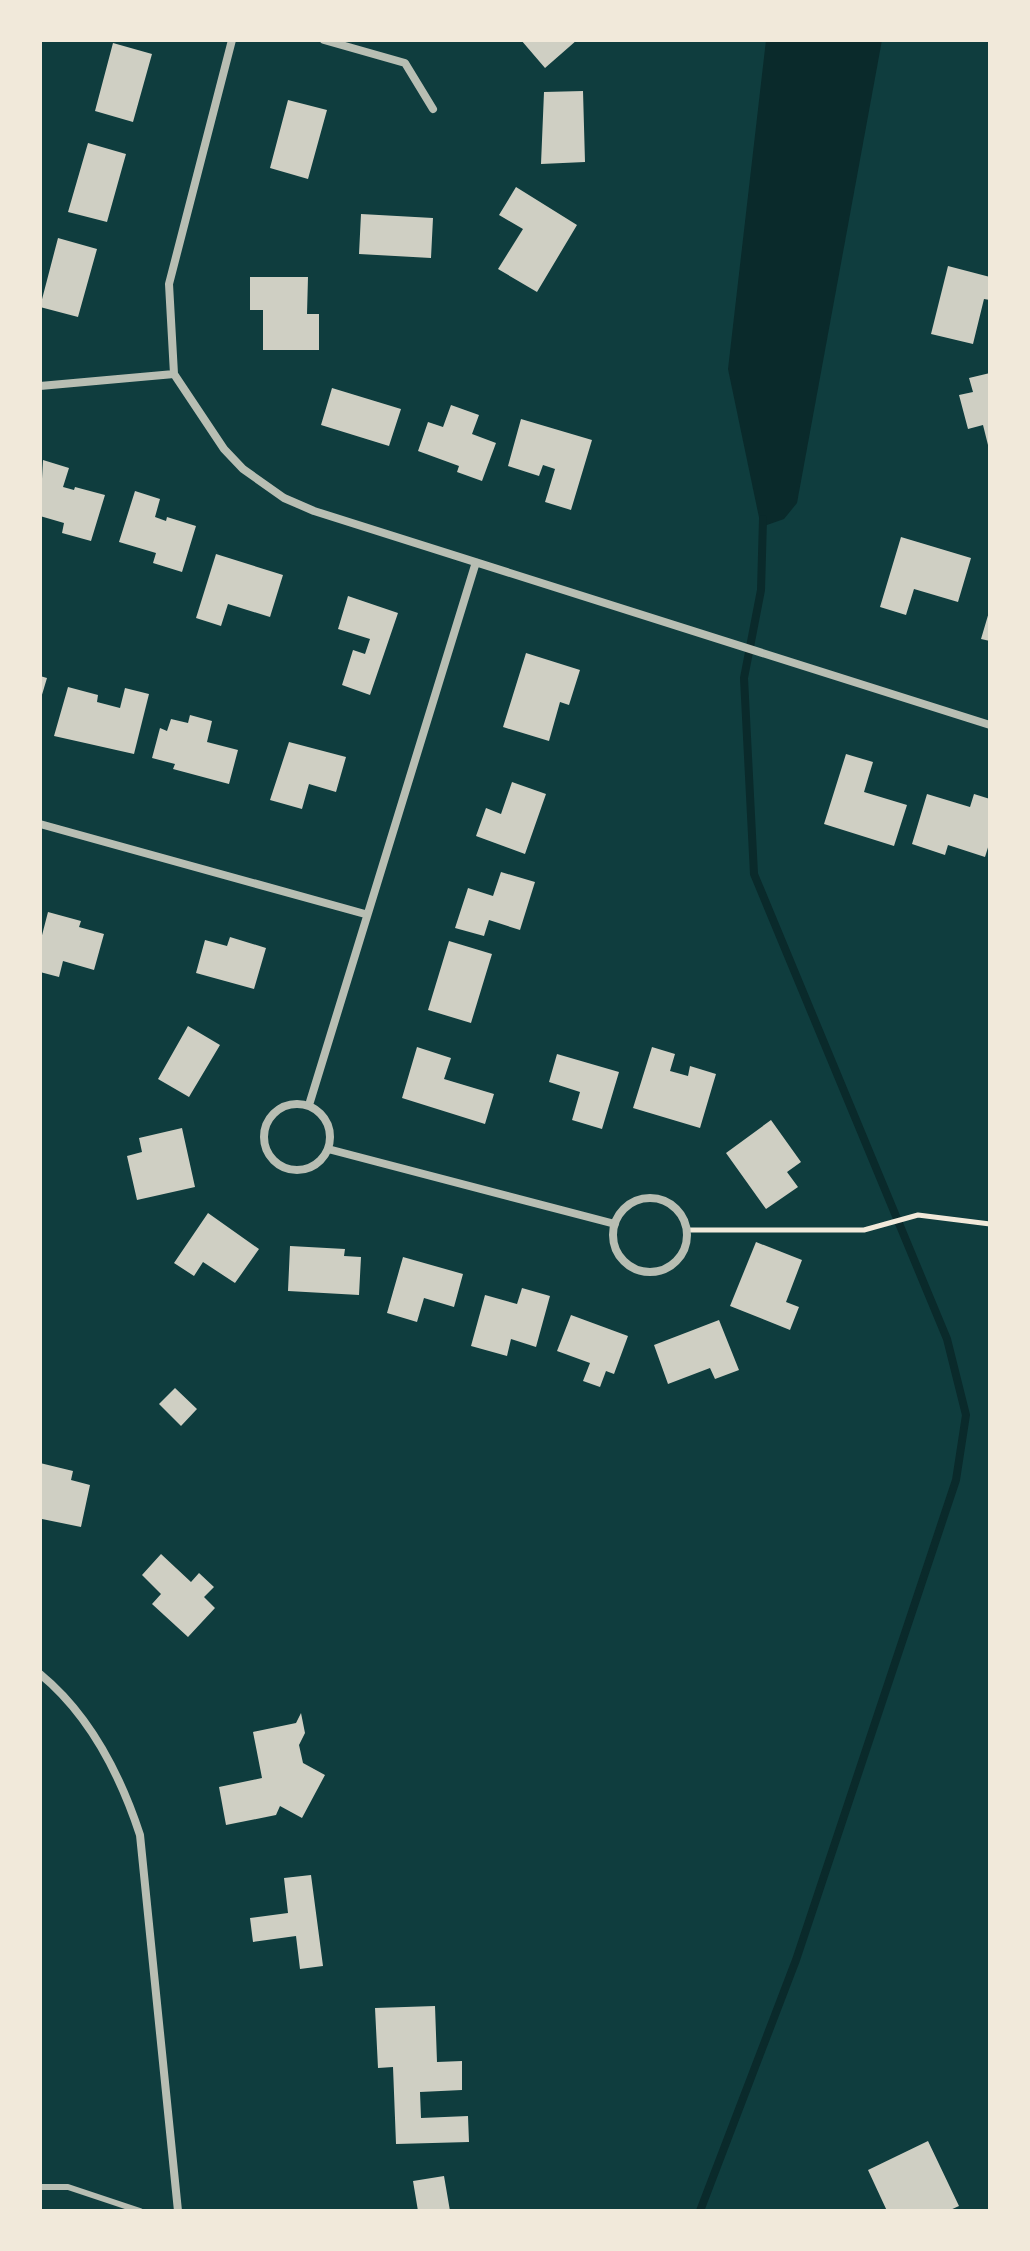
<svg xmlns="http://www.w3.org/2000/svg" width="1030" height="2251" viewBox="0 0 1030 2251" font-family="Ubuntu,sans-serif">
  <rect width="100%" height="100%" fill="#0f3d3e"/>
  <path fill="#0a2a2b" d="M766,40H882L797,503L784,519L761,527L728,369Z"/>
  <g fill="none" stroke-linecap="round" stroke-linejoin="round">
    <path stroke="#0a2a2b" stroke-width="8" d="M700,2211L796,1960L956,1480L966,1415L947,1339L754,874L744,678L761,590L763,519"/>
  </g>
  <path fill="#cfcfc3" d="M521,40H577L545,68Z
    M113,43L152,54L133,122L95,111Z
    M583,91L585,162L541,164L544,92Z
    M288,100L327,110L308,179L270,168Z
    M88,143L126,154L107,222L68,212Z
    M516,187L577,225L537,292L498,269L523,229L499,215Z
    M361,214L433,218L431,258L359,254Z
    M58,238L97,249L78,317L40,307Z
    M948,266L990,277V300L984,299L973,344L931,334Z
    M250,277H308L307,314H319V350H263V310H250Z
    M990,373V449H989L983,425L968,429L959,395L973,392L969,378Z
    M332,388L401,409L389,446L321,425Z
    M451,405L479,415L472,434L496,443L482,481L457,472L459,466L418,451L428,422L443,427Z
    M521,419L592,440L571,510L545,502L555,469L543,465L539,476L508,466Z
    M43,460L69,468L63,487L74,490L75,487L105,495L91,541L62,533L64,523L40,516Z
    M135,491L160,499L155,517L166,521L167,517L196,526L182,572L153,563L156,553L119,542Z
    M901,537L971,558L958,602L914,589L906,615L880,607Z
    M216,554L283,575L270,617L228,604L221,626L196,618Z
    M348,596L398,613L370,695L342,685L353,650L365,654L370,639L338,629Z
    M989,612H990V641L981,639Z
    M526,653L580,670L569,705L560,702L549,741L503,727Z
    M40,676L47,678L41,698H40Z
    M68,687L98,695L97,702L120,708L125,688L149,694L134,754L54,736Z
    M190,715L212,721L207,742L238,750L229,784L173,769L175,764L152,758L160,728L167,731L171,719L188,723Z
    M289,742L346,757L336,792L309,784L302,809L270,800Z
    M846,754L873,762L864,792L907,805L894,846L824,824Z
    M512,782L546,794L525,854L476,836L486,808L501,814Z
    M927,794L970,807L974,794L990,799V841L985,857L948,845L945,855L912,844Z
    M501,872L535,882L520,930L489,920L484,936L455,928L468,888L493,896Z
    M48,912L81,921L79,927L104,934L94,970L63,961L59,977L40,972V943Z
    M230,937L266,948L254,989L196,973L205,940L227,946Z
    M449,941L492,954L471,1023L428,1010Z
    M188,1026L220,1045L189,1097L158,1079Z
    M417,1047L451,1058L444,1079L494,1094L485,1124L402,1098Z
    M652,1047L675,1054L670,1071L688,1076L690,1066L716,1074L700,1128L633,1108Z
    M557,1054L619,1072L602,1129L572,1120L580,1092L549,1082Z
    M771,1120L801,1162L787,1172L798,1187L766,1209L726,1153Z
    M182,1128L195,1187L137,1200L127,1156L142,1152L139,1138Z
    M208,1213L259,1249L235,1283L203,1262L194,1276L174,1263Z
    M756,1242L802,1260L786,1302L799,1307L790,1330L730,1306Z
    M290,1246L345,1249L344,1256L361,1257L359,1295L288,1291Z
    M403,1257L463,1274L454,1307L424,1298L417,1322L387,1313Z
    M522,1288L550,1296L536,1347L511,1339L507,1356L471,1346L485,1295L517,1304Z
    M571,1315L628,1336L614,1374L606,1371L600,1387L583,1381L590,1363L557,1351Z
    M719,1320L739,1370L715,1379L710,1368L668,1384L654,1345Z
    M175,1388L197,1409L181,1426L159,1404Z
    M40,1463L73,1471L71,1480L90,1485L81,1527L42,1519Z
    M161,1554L191,1582L199,1573L214,1587L204,1597L215,1608L188,1637L152,1604L161,1594L142,1575Z
    M301,1713L305,1733L299,1745L303,1763L325,1775L302,1818L280,1806L276,1815L226,1825L219,1787L262,1778L253,1732L296,1723Z
    M311,1875L323,1966L300,1969L296,1936L253,1942L250,1918L288,1913L284,1878Z
    M435,2006L437,2062L462,2061V2090L420,2092L421,2118L468,2116L469,2142L396,2144L393,2067L378,2068L375,2008Z
    M928,2141L959,2206L948,2211H887L868,2170Z
    M444,2176L450,2211H418L413,2181Z"/>
  <g fill="none" stroke-linecap="round" stroke-linejoin="round">
    <path stroke="#f1e9da" stroke-width="5" d="M687,1230H864L918,1215L990,1224"/>
    <path stroke="#b8beb3" stroke-width="6" d="M40,2187H68L140,2211"/>
    <path stroke="#b8beb3" stroke-width="8" d="M232,40L169,284L174,374L224,449L243,469L284,498L314,511L990,725
      M324,40L405,63L433,109
      M40,386L174,374
      M40,824L365,914
      M264 1137a33 33 0 1 1 66 0a33 33 0 1 1-66 0Z
      M309,1105L476,562
      M328,1149L615,1224
      M613 1235a37 37 0 1 1 74 0a37 37 0 1 1-74 0Z
      M40,1674C90,1715 120,1774 140,1835L178,2211"/>
  </g>
  <rect width="1030" height="2251" fill="none" stroke="#f1e9da" stroke-width="84"/>
</svg>
